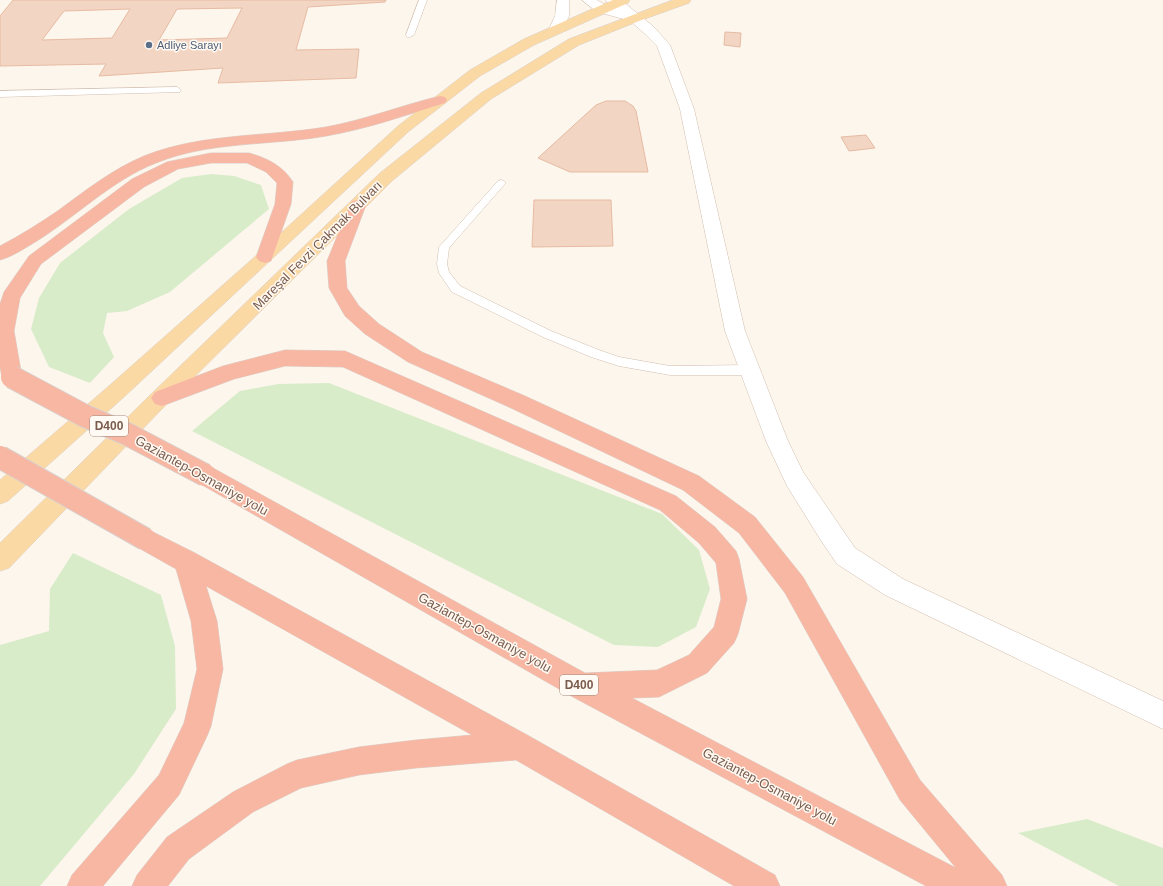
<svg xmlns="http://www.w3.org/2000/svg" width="1163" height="886" viewBox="0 0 1163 886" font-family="Arial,sans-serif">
  <rect width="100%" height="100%" fill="#fdf6ec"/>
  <path fill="#d8ecc9" d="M211,174L234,176L261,185L269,209L170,292L127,311L107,313L103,333L114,357L90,383L49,367L31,329L39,298L60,263L129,209L182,178Z
    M329,383L662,514L699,550L710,589L696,627L658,647L614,645L192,431L240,391L278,384Z
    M73,553L161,595L175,646L176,709L134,774L40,886H0V645L49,631L50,589Z
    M1087,819L1163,848V886H1119L1018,833Z"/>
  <path fill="#f3d5c3" stroke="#e6bba3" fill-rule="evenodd" d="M13,0H386L385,2L308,7L296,50L359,49L356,78L218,83L223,68L99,76L106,64L0,66V16ZM242,8L227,38L159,40L177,9ZM130,9L112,38L42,40L64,11Z
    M725,32L741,33L740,47L724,45Z
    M606,101H625L633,106L636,111L648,172H570L538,158L596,105Z
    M866,135L875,148L849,151L841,137Z
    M534,200H611L613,246L532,247Z"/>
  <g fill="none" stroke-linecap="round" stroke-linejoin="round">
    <defs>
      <path id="lane" d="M419,0H427L414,35L410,37H407L406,35Z
        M177,87L181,90L180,92L0,97V91Z
        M501,180L504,181L506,183L504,185L449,248L447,264L449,272L460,286L551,331L599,350L619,357L670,366L751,365L755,367L757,370L755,373L751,375H670L619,366L591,357L543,337L452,292L439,273L437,264L439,247L498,181Z"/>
      <path id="street" d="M557,0H569V16L561,32H551L549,29L555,16Z
        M582,0H597L607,6L615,9L605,0H621L654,27L670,45L694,109L745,331L788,441L803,472L855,548L903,579L1163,701V729L885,595L837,564L820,539L787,486L766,441L725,331L680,109L657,46L644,33L627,18L624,19L597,12Z"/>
      <path id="primary" d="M613,0H630L628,3L534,45L480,76L408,132L124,397L8,501L0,504V480L110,385L259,253L398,126L470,70L524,39Z
        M673,0H691L689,3L639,21L579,45L491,99L392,181L160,411L9,568L0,571V543L146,399L380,173L481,93L569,39Z"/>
      <path id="highway" d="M440,96L445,97L447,100L445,103C406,115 367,129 326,136C269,146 210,141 156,163C110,181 74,219 32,244C22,250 11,257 0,260V246C21,235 40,223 59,210C86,190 113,169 144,156C202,133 265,137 326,127C365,120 402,105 440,96Z
        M211,153H249C267,158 283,166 293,182L291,204L271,261L265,263L259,261L256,257L275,204L277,183L266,172L247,163H211L178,169L144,187L41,264L20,298L14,331L22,377L19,383L12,385L5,383L2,377L0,367V304L4,292L29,256L132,179L167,162Z
        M358,200L364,201L366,205L345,261L347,288L359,306L379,324L422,352L525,396L699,476L755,517L803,577L920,780L1002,875L1007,886H926L573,697L197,482L194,475L197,468L205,465L213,468L585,673L657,670L689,655L714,627L721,599L716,563L699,543L660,510L343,367L285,366L234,379L162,406L155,404L151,398L155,392L223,366L285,350L345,351L676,496L715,527L736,551L739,559L747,599L738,634L734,643L707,673L659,697L632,698L956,868L900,800L785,593L739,533L683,490L511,408L408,362L365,334L345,316L329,288L327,261L350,205L352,201Z
        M145,528L195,553L529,736L775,875L780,886H734L516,760L416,768L359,775L301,788L253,812L189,859L168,886H132L137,875L167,837L233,792L287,764L297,760L359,747L416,740L472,735L206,586L217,621L223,669L211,726L207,736L179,795L103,886H67L72,875L159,775L184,723L197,669L191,621L176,569L137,547L133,539L137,531Z"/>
    </defs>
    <use href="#lane" stroke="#d1beb0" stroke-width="1"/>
    <use href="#street" stroke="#d1beb0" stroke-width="1"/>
    <use href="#primary" stroke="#dad1cd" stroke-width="1"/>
    <use href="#highway" stroke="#dad1cd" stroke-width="1"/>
    <use href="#lane" fill="#fff" fill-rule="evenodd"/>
    <use href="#street" fill="#fff" fill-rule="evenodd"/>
    <use href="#primary" fill="#fbd9a5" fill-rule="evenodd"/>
    <use href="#highway" fill="#f7b7a3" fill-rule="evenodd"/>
    <defs>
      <path id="highway-bridge" d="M12,377L85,416L127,434L205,475
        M0,457L145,539"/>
    </defs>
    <use href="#highway-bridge" stroke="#dad1cd" stroke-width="24" stroke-linecap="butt"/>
    <use href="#highway-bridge" stroke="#f7b7a3" stroke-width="22"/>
  </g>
  <circle fill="#5c6f8a" stroke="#fffaf3" stroke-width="1.5" cx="149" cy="45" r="4"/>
  <g text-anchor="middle" stroke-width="3" stroke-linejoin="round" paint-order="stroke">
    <g font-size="11" fill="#4e5e75" stroke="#fffaf3" text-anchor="start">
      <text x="157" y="49">Adliye Sarayı</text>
    </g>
    <g fill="#fffaf3" stroke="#a28b7f" stroke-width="1">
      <rect x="90" y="416" width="38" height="20" rx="3"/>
      <rect x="560" y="675" width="38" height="20" rx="3"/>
    </g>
    <g font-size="12" font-weight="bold" fill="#7a5c4d">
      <text x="109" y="430">D400</text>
      <text x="579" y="689">D400</text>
    </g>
    <g font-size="13" fill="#7a5c4d" stroke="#fffaf3">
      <text transform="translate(317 245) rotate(-45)" y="5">Mareşal Fevzi Çakmak Bulvarı</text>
      <text transform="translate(202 475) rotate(29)" y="5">Gaziantep-Osmaniye yolu</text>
      <text transform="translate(485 632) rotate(29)" y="5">Gaziantep-Osmaniye yolu</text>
      <text transform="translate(770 786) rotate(28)" y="5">Gaziantep-Osmaniye yolu</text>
    </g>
  </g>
</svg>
